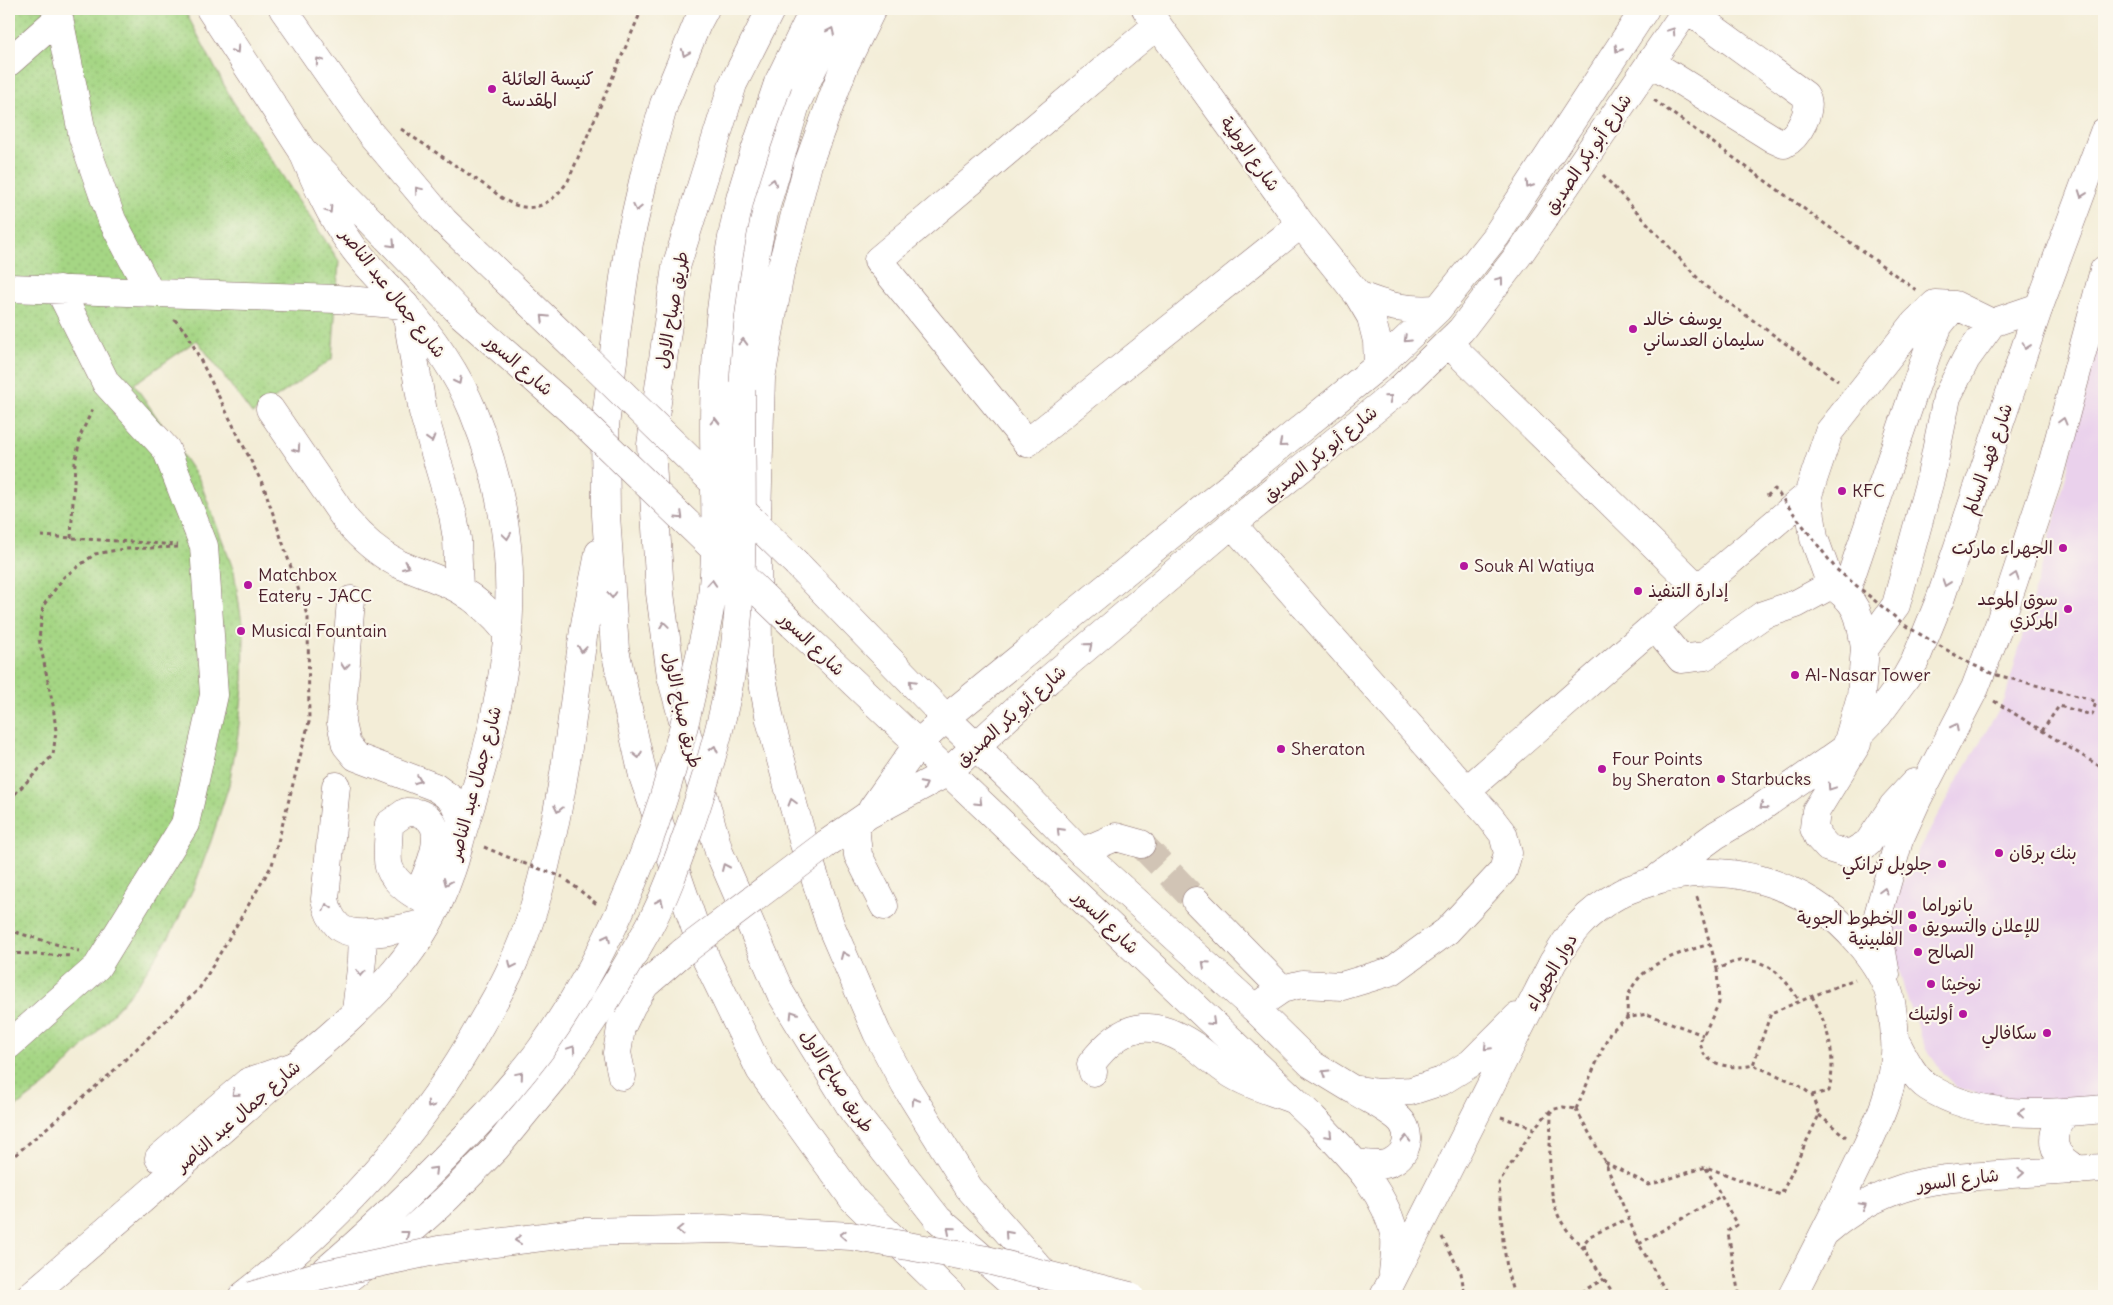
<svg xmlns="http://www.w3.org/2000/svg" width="2113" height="1305" viewBox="0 0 2113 1305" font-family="Delius,'Playpen Sans Arabic',sans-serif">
  <defs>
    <pattern id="grass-dots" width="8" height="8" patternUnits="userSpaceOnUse" patternTransform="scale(1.25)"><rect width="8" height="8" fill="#a5d684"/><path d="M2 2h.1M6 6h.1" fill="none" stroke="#90b772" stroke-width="1.8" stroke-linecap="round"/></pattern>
  </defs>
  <rect width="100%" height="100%" fill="#fbf7ec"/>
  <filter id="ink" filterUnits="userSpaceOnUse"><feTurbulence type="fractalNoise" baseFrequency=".02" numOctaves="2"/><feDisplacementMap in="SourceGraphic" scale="10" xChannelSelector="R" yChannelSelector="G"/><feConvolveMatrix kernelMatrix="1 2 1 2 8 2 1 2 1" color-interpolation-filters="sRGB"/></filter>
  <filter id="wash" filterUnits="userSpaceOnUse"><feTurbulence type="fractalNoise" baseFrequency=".0096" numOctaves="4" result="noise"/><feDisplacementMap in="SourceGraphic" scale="20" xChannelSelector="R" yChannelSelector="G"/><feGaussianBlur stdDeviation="1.12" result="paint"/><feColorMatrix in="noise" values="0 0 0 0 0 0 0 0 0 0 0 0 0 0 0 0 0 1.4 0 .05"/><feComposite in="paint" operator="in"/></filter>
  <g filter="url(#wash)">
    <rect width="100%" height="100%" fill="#f3edd7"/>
    <path fill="#ead1ec" d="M2104,316V1100L2009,1105L1957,1087L1944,1075L1925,1047L1905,993L1891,937L1889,907L1946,800L2005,699L2059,504Z"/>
    <path fill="url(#grass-dots)" stroke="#787a58" d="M9,9H184L232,100L339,261L332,359L252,414L197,340L134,384L199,479L234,571L244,636L243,687L238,734L229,785L211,841L194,887L172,932L137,985L89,1041L47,1084L9,1112Z"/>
  </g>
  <g filter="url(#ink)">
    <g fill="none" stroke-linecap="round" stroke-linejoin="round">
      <path stroke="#d1c4b5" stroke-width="28" stroke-dasharray="28 14" stroke-linecap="butt" d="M1141,844L1196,901"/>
      <defs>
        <path id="minor" d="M1146,9L1301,224L1358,295L1371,317L1377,341L1378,366
          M1157,25L878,260L1027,443L1301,224
          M9,62L59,18L83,138L112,220L150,292
          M1650,62L1773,139L1784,144C1798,137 1814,109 1805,95L1687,9
          M9,288L337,299L405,305L423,412L453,515L457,539L459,589
          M1358,295C1387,307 1407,311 1438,309
          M1448,343L1698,588
          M270,409L346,520C361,538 378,553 399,564C419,573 441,579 460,590C479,601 494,616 508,633
          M1808,495L1654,626L1681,659L1705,656L1763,615L1796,604L1831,585
          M1232,524L1490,817L1503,834L1508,853L1503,871L1447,931L1392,971L1342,986L1302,984L1282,989L1254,1008
          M1845,594L1927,353L1939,325L1955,305
          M351,600L341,723L346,745L356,757L435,787L453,800L461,818L460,837
          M1865,648C1860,618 1859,602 1831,585L1814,538L1808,495L1829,432L1915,323L1935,304L1955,305L1992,323
          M1846,748L1861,696L1865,648L1896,605L1931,476L1947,397L1966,359L1992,323L2039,307
          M336,786L325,899C327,909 330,918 338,926C355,942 406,927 428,923
          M1467,790L1654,626
          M872,809L918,744L946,718L1378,366L1438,309L1496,236L1645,9
          M855,824L858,855L884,906
          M826,844L868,815L948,772L1048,680L1232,524L1399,390L1461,330L1520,253L1687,9
          M1081,852L1116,837L1141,844
          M417,896C425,877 453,826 421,814C417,812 410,812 406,812L389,824C389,835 386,858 389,867C396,887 420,898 437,907
          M1196,901L1282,989
          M356,1011L362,960L363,934
          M9,1045L97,967L185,824L214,695L204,546L166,449L106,383L59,289
          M1093,1072L1091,1064C1122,1023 1150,1017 1193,1045C1207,1055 1219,1067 1233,1075C1251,1086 1274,1092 1294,1100
          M622,1076L617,1053L621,1028L632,1005L645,985L683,952
          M159,1158L248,1082L294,1066"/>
        <path id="major" d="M210,9L302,150L462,315L569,409
          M283,9L370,133L444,221L579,351
          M797,564L946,718L1018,787L1078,849L1254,1008L1311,1064L1352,1089L1378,1093L1411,1091L1442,1081L1471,1063L1517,1017
          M793,625L1313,1118C1346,1153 1386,1189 1395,1238C1396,1249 1394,1262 1393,1273
          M1857,744L1816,811L1814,828L1818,837L1828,848L1844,853L1853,852L1868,843L1893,806L1914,783
          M1660,876L1716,835L1756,811L1846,748L1878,715L1906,677L1915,661L1941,597L2039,307L2104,132
          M1886,975L1878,929V915L1899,840L1918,798L1975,688L1999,625L2049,476L2104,270
          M1895,1040C1903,1055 1913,1077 1928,1087C1979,1120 2047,1114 2104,1109
          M2067,1112C2046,1136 2051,1157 2079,1170
          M1356,1163C1366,1164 1381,1167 1391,1162C1409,1154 1413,1130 1397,1117C1385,1107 1370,1100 1357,1092
          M1827,1231C1849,1212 1875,1197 1903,1188C1933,1178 1966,1177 1997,1175C2033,1173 2069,1170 2104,1168
          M30,1296C110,1228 189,1159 267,1090C311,1052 358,1015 395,971C419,943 438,909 450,874C456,859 459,843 464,827C511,682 533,557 473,411C456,370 430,334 401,301C384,282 364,264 350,243C329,214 316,183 302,150
          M1384,1296L1553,962C1561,950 1569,935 1579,925C1589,914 1605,902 1618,895C1625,890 1634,888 1642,885C1718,856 1806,880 1858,942C1870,956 1882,973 1888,990C1893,1004 1894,1024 1895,1039C1899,1090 1869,1140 1848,1185C1830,1222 1811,1259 1792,1296"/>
        <path id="highway" d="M705,9L697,24L664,104L645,173L629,243L618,320L605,426L606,515L615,650L643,776L706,959L760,1070L853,1199L952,1296
          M771,9L733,84L676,267L651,445L660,593L671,676L719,852L781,994L853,1111L938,1219L1026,1296
          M872,9L845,64L808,164L780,273L761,378L757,518L758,656L770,720L804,844L830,924L877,1033L905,1085L969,1188L1064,1296
          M778,83L814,9
          M741,390L743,326L753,266L764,213L796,104L841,9
          M313,1281C376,1229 433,1172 489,1112
          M243,1296C341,1220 421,1132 481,1024C493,1003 506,982 515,959C530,925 541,886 549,849C566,779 573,708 583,637C587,609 594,581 599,553
          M325,1296L413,1229L447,1198L496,1148L555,1076L603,1005"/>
      </defs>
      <use href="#minor" stroke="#856767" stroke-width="29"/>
      <use href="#major" stroke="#856767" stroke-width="29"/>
      <use href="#highway" stroke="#856767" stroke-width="29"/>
      <path stroke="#856767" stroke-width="3" stroke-dasharray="4 4" stroke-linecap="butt" d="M1654,100L1916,290
        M401,129L492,190C521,216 546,213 568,181L642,9
        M1603,175L1705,286L1838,381
        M41,536L178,545
        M71,538L75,463L81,434L94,406
        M1994,701L2104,769
        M2042,731L2059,706L2092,715L2096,702L2089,699
        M9,800L53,755L56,731L53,705L39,639L43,606L64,577L95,554L123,549L178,547
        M484,847L522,863
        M568,881L598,905
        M1697,897L1717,969C1724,966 1732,962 1739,961C1770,958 1784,978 1799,1000
        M9,928L18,933L79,951
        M9,953L72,956
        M1717,969L1719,1003L1700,1042C1701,1045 1702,1051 1704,1054C1714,1067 1738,1069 1753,1065L1771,1013L1855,979
        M1627,1018C1628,1011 1626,1001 1629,994C1642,962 1681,953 1710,944
        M1812,1095L1829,1091C1837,1056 1828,1027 1812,996
        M1576,1109L1605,1162L1639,1244L1665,1290L1666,1296
        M1576,1109L1610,1032L1627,1018L1647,1014L1703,1035
        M1551,1111C1551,1144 1544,1196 1563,1224C1569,1234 1578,1242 1585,1250
        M1819,1115L1846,1137
        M1501,1117L1534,1128
        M9,1160L108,1076L199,989L272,865L309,722L308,618L264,487L187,333L174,319
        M1605,1162L1649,1185L1706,1167L1781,1195L1819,1115L1812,1095L1797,1084L1753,1065
        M1706,1168L1737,1225L1729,1230L1728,1233L1739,1296
        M1442,1237L1461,1273L1465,1296
        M1639,1244L1721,1196
        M1666,1295L1680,1296
        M1514,1296L1508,1274L1503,1241L1499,1183L1534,1128L1551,1110L1563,1107L1576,1109
        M1574,1296L1604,1279
        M1615,1296L1585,1250L1584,1243L1590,1236L1627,1219"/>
      <use href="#minor" stroke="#fff" stroke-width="28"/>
      <use href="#major" stroke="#fff" stroke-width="28"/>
      <use href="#highway" stroke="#fff" stroke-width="28"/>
      <defs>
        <path id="minor-bridge" d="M683,952L826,844"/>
        <path id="major-bridge" d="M579,351L797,564
          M569,409L793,625"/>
        <path id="highway-bridge" d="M603,1005C618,980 634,954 649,927C666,895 678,860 690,826C711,765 730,700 736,636C745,554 741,472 741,390
          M489,1112C506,1092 525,1071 541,1049C619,940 666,813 694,682C700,654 708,625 712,596C720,525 711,454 715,382C718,322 726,262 739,203C749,163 765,123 778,83
          M251,1296L317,1276L439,1250L582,1232L724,1229L851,1236L987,1260L1130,1296"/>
      </defs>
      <use href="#minor-bridge" stroke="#856767" stroke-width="29" stroke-linecap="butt"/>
      <use href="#major-bridge" stroke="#856767" stroke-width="29" stroke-linecap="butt"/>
      <use href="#highway-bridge" stroke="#856767" stroke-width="29" stroke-linecap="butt"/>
      <path stroke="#856767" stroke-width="3" stroke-dasharray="4 4" stroke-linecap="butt" d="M1767,496L1775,489L1836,569L1906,626L1969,663L1993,674L2089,699
        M523,863L563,877"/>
      <use href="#minor-bridge" stroke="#fff" stroke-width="28"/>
      <use href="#major-bridge" stroke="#fff" stroke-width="28"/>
      <use href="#highway-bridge" stroke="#fff" stroke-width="28"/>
    </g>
    <defs><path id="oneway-chevron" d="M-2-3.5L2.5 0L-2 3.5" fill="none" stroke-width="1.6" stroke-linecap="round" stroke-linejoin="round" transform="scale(1.25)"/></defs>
    <g stroke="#ae9aa0">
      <use href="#oneway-chevron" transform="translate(831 31) rotate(-65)"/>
      <use href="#oneway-chevron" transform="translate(1672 31) rotate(-56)"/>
      <use href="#oneway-chevron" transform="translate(1618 49) rotate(123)"/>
      <use href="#oneway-chevron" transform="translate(236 50) rotate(57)"/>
      <use href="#oneway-chevron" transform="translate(685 53) rotate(112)"/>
      <use href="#oneway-chevron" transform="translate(319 61) rotate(-125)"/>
      <use href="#oneway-chevron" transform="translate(773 182) rotate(-74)"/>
      <use href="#oneway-chevron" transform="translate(1529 185) rotate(123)"/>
      <use href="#oneway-chevron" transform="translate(418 190) rotate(-130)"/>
      <use href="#oneway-chevron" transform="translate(2082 194) rotate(110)"/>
      <use href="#oneway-chevron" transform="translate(637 208) rotate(103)"/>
      <use href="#oneway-chevron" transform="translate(329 210) rotate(58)"/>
      <use href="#oneway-chevron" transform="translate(392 244) rotate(46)"/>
      <use href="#oneway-chevron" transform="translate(1500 280) rotate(-53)"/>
      <use href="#oneway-chevron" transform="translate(544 318) rotate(-136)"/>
      <use href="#oneway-chevron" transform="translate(1407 339) rotate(136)"/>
      <use href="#oneway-chevron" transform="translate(743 342) rotate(-88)"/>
      <use href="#oneway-chevron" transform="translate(2026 346) rotate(109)"/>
      <use href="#oneway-chevron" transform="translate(458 381) rotate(63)"/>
      <use href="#oneway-chevron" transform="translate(1389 398) rotate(-39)"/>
      <use href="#oneway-chevron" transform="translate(715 421) rotate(-90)"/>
      <use href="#oneway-chevron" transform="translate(2063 421) rotate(-75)"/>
      <use href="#oneway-chevron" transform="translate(431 439) rotate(73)"/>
      <use href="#oneway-chevron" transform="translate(1282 444) rotate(141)"/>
      <use href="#oneway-chevron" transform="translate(297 449) rotate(55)"/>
      <use href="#oneway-chevron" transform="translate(680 516) rotate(44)"/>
      <use href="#oneway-chevron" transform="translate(507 536) rotate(82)"/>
      <use href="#oneway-chevron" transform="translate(406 566) rotate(24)"/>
      <use href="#oneway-chevron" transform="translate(2015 576) rotate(-72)"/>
      <use href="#oneway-chevron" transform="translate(712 583) rotate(-86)"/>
      <use href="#oneway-chevron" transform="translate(1946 583) rotate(109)"/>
      <use href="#oneway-chevron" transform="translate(612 595) rotate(86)"/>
      <use href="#oneway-chevron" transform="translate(664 625) rotate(-98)"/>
      <use href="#oneway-chevron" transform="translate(1089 646) rotate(-40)"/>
      <use href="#oneway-chevron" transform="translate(582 649) rotate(98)"/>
      <use href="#oneway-chevron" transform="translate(345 666) rotate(95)"/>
      <use href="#oneway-chevron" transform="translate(912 683) rotate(-134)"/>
      <use href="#oneway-chevron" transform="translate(1955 727) rotate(-63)"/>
      <use href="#oneway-chevron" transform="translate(714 749) rotate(-76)"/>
      <use href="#oneway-chevron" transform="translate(638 755) rotate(78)"/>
      <use href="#oneway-chevron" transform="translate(418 780) rotate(21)"/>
      <use href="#oneway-chevron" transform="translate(924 785) rotate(-28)"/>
      <use href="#oneway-chevron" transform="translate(1831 787) rotate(124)"/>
      <use href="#oneway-chevron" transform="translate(792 802) rotate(-106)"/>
      <use href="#oneway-chevron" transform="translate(979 802) rotate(44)"/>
      <use href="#oneway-chevron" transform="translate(1763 806) rotate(145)"/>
      <use href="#oneway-chevron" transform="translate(558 809) rotate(102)"/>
      <use href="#oneway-chevron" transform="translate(1060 831) rotate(-134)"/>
      <use href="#oneway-chevron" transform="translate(725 867) rotate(-114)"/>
      <use href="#oneway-chevron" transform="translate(447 882) rotate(113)"/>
      <use href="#oneway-chevron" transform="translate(1884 891) rotate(-75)"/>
      <use href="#oneway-chevron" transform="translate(660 902) rotate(-66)"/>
      <use href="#oneway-chevron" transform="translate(327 907) rotate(-107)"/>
      <use href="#oneway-chevron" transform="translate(607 938) rotate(-63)"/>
      <use href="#oneway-chevron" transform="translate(844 955) rotate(-113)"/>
      <use href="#oneway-chevron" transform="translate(1205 964) rotate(-138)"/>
      <use href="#oneway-chevron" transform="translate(512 965) rotate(116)"/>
      <use href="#oneway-chevron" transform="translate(361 973) rotate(95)"/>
      <use href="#oneway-chevron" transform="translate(793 1014) rotate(-122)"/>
      <use href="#oneway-chevron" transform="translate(1212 1022) rotate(44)"/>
      <use href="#oneway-chevron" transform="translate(1487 1047) rotate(135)"/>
      <use href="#oneway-chevron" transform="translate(572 1049) rotate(-56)"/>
      <use href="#oneway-chevron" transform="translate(1325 1073) rotate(-148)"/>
      <use href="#oneway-chevron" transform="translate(520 1075) rotate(-50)"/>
      <use href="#oneway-chevron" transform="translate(235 1093) rotate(140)"/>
      <use href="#oneway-chevron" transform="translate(915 1101) rotate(-121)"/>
      <use href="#oneway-chevron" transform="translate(430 1105) rotate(125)"/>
      <use href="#oneway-chevron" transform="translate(2021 1113) rotate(-174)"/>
      <use href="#oneway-chevron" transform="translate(1329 1135) rotate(46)"/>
      <use href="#oneway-chevron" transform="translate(1406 1139) rotate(-88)"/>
      <use href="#oneway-chevron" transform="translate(434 1170) rotate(-45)"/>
      <use href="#oneway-chevron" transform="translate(2021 1173) rotate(-4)"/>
      <use href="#oneway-chevron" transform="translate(1863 1206) rotate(-29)"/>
      <use href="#oneway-chevron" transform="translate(680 1230) rotate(179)"/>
      <use href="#oneway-chevron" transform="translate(950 1230) rotate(-139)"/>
      <use href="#oneway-chevron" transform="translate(406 1234) rotate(-38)"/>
      <use href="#oneway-chevron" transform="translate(1008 1234) rotate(-132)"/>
      <use href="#oneway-chevron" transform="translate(843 1235) rotate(-177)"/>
      <use href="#oneway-chevron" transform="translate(518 1240) rotate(173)"/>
    </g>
  </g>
  <g fill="#b5179e" stroke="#fbf7ec" stroke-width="2">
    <circle cx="492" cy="89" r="5"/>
    <circle cx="1633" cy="329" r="5"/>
    <circle cx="1842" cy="491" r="5"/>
    <circle cx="2063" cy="548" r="5"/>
    <circle cx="1464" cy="566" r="5"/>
    <circle cx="248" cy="585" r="5"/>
    <circle cx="1638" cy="591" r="5"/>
    <circle cx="2068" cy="609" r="5"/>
    <circle cx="241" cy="631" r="5"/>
    <circle cx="1795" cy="675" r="5"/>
    <circle cx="1281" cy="749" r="5"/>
    <circle cx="1602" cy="769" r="5"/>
    <circle cx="1721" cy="779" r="5"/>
    <circle cx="1999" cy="853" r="5"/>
    <circle cx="1942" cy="864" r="5"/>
    <circle cx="1912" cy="915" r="5"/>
    <circle cx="1913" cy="928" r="5"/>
    <circle cx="1918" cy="952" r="5"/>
    <circle cx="1931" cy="984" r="5"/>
    <circle cx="1963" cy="1014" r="5"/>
    <circle cx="2047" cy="1033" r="5"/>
  </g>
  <g text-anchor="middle" stroke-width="4.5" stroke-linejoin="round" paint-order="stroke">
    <g font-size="18" fill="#4a1f2b" stroke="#fbf7ec" text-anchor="start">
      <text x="502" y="85">كنيسة العائلة<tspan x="502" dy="21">المقدسة</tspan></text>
      <text x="1643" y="325">يوسف خالد<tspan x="1643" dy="21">سليمان العدساني</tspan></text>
      <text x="1852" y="497">KFC</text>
      <text x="2053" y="554" text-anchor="end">الجهراء ماركت</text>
      <text x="1474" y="572">Souk Al Watiya</text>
      <text x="258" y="581">Matchbox<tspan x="258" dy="21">Eatery - JACC</tspan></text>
      <text x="1648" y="597">إدارة التنفيذ</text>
      <text x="2058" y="605" text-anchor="end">سوق الموعد<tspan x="2058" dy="21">المركزي</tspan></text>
      <text x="251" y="637">Musical Fountain</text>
      <text x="1805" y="681">Al-Nasar Tower</text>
      <text x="1291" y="755">Sheraton</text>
      <text x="1612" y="765">Four Points<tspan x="1612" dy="21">by Sheraton</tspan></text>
      <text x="1731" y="785">Starbucks</text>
      <text x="2009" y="859">بنك برقان</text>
      <text x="1932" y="870" text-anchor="end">جلوبل ترانكي</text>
      <text x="1922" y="911">بانوراما<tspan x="1922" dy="21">للإعلان والتسويق</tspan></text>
      <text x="1903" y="924" text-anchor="end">الخطوط الجوية<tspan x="1903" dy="21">الفلبينية</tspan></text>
      <text x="1928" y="958">الصالح</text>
      <text x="1941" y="990">نوخيثا</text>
      <text x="1953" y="1020" text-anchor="end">أولتيك</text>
      <text x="2037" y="1039" text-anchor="end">سكافالي</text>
    </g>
    <g font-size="18" fill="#4a1f2b" stroke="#fbf7ec">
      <text transform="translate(1250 154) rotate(54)" y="6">شارع الوطية</text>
      <text transform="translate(1588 154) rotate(-56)" y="6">شارع أبو بكر الصديق</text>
      <text transform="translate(393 293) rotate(52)" y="6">شارع جمال عبد الناصر</text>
      <text transform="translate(672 310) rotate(-80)" y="6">طريق صباح الاول</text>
      <text transform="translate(519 365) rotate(41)" y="6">شارع السور</text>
      <text transform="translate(1320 454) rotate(-39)" y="6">شارع أبو بكر الصديق</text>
      <text transform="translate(1988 459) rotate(-71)" y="6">شارع فهد السالم</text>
      <text transform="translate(812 644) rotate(44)" y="6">شارع السور</text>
      <text transform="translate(682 710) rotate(77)" y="6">طريق صباح الاول</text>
      <text transform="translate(1011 716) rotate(-42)" y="6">شارع أبو بكر الصديق</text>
      <text transform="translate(475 783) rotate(-75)" y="6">شارع جمال عبد الناصر</text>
      <text transform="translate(1106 922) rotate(44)" y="6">شارع السور</text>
      <text transform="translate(1551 972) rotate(-60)" y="6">دوار الجهراء</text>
      <text transform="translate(837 1081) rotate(57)" y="6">طريق صباح الاول</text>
      <text transform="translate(238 1116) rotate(-41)" y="6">شارع جمال عبد الناصر</text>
      <text transform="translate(1958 1180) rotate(-7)" y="6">شارع السور</text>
    </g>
  </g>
  <rect width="2113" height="1305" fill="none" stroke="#fbf7ec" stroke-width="30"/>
</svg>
